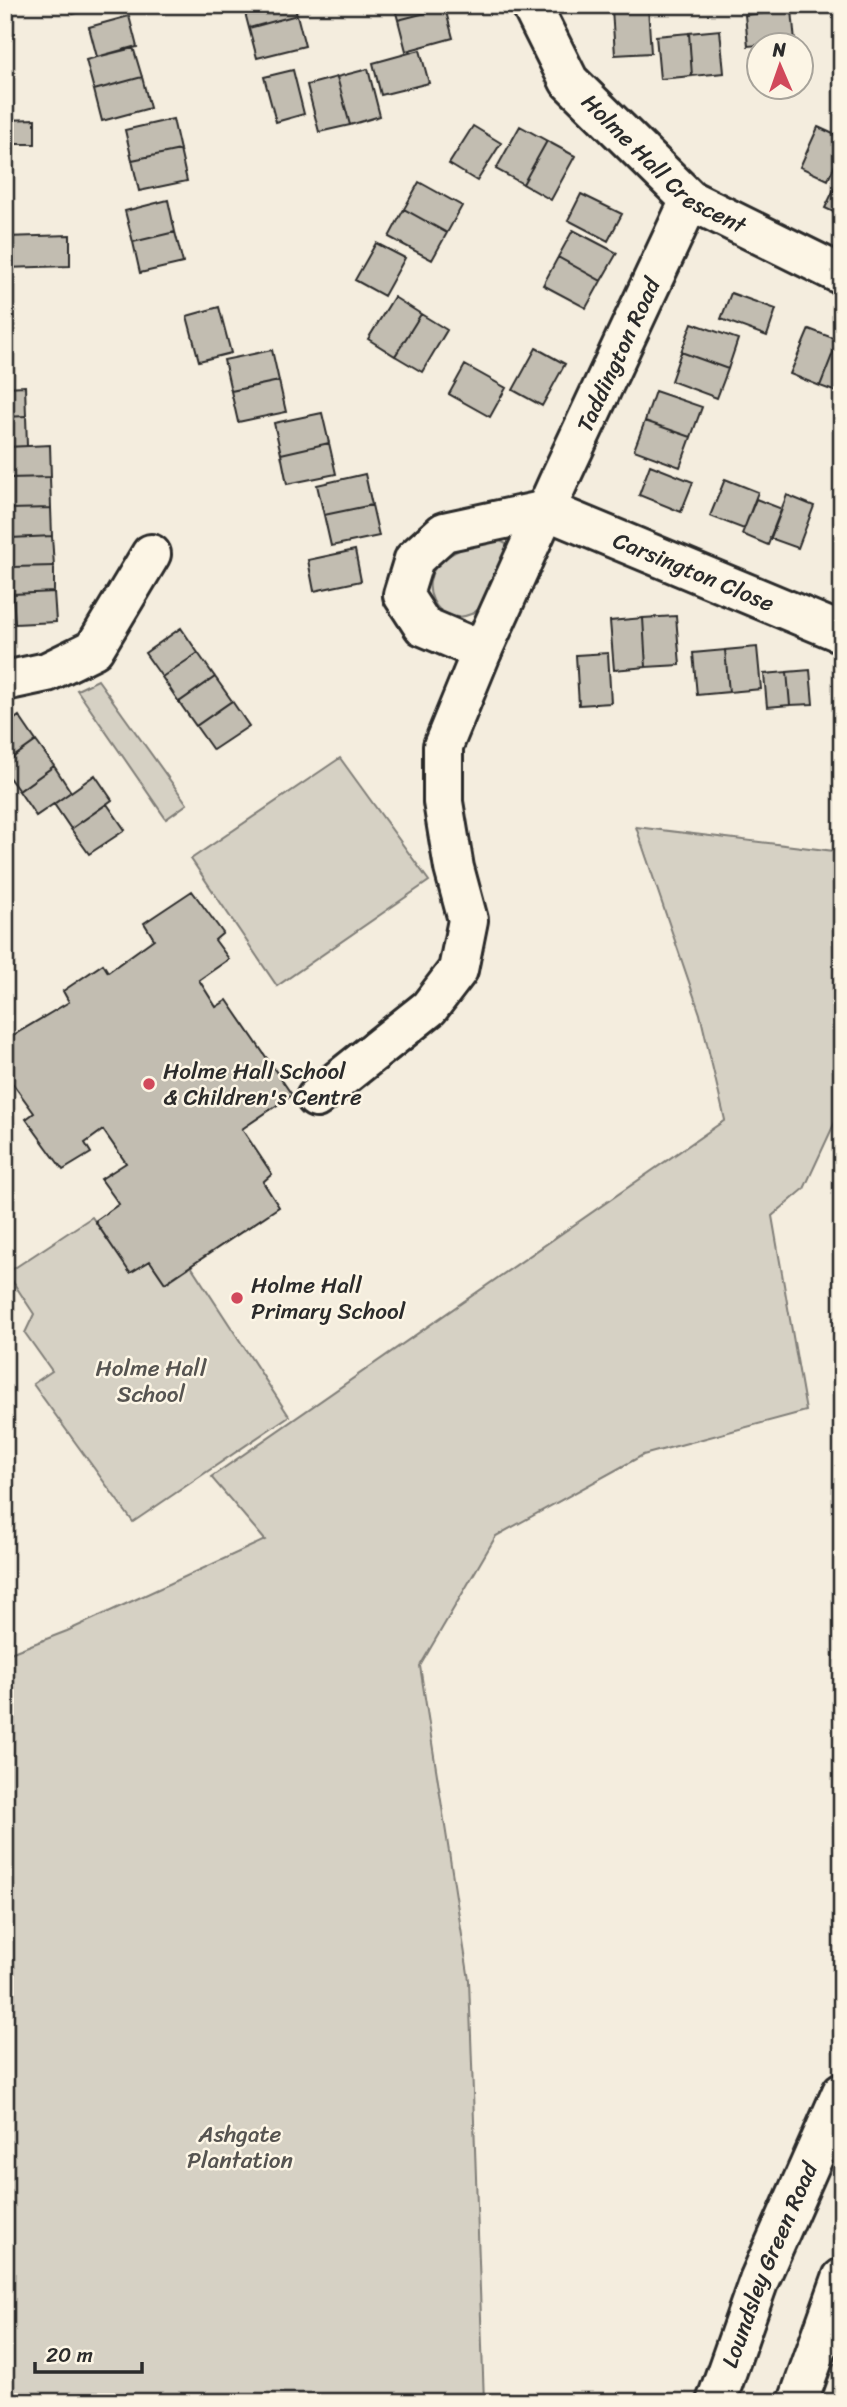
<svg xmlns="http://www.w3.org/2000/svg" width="847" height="2407" viewBox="0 0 847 2407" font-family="Sriracha,sans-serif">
  <rect width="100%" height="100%" fill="#f4edde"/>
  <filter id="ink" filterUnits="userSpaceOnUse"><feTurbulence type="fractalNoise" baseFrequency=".0143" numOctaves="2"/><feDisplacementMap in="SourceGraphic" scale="14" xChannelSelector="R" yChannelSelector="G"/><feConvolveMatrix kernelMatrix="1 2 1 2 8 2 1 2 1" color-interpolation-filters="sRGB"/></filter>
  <g filter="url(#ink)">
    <path fill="#d6d1c4" stroke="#807e78" stroke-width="2" d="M495,538L506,544C509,566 503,571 492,589C487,597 481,610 471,614C437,629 413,582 444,559C459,548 478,542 495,538Z
      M98,680L187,804L166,819L77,690Z
      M340,758L429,881L277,986L191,859Z
      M636,827L842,852V1107L804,1189L772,1216L806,1411L643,1455L496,1536L420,1666L469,1980L484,2402H5V1655L67,1631L265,1540L211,1477L725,1120L700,1014Z
      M92,1217L130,1272L150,1261L166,1283L191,1266L289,1416L133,1522L33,1384L52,1371L25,1333L34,1314L7,1273Z"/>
    <path fill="#c2bdb1" stroke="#2b2b2b" stroke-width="2" d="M70,5H107L73,14Z
      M243,5H294L297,15L249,28Z
      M394,5H445V8L398,20Z
      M648,7L651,53L615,55L612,9Z
      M445,8L453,38L406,51L398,20Z
      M792,10L795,42L748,46L745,15Z
      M297,15L305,46L257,58L249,28Z
      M129,16L137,47L97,57L89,27Z
      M720,30L724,73L692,76L689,33Z
      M689,33L692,76L660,79L656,36Z
      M133,47L142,77L94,90L86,60Z
      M420,50L429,83L381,95L373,63Z
      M368,69L380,116L350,125L337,77Z
      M293,70L304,114L276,122L264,77Z
      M142,77L150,108L102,121L94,90Z
      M337,77L350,125L319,132L307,85Z
      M35,119V144H5V120Z
      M173,119L180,150L132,160L125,130Z
      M473,126L501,143L477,181L449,164Z
      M520,126L547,141L523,184L496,169Z
      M818,127L842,138V150L828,180L800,167Z
      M547,141L575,156L551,200L523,184Z
      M180,150L187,181L139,191L132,160Z
      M842,173V216L825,208Z
      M419,182L462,206L447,233L404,209Z
      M581,194L622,214L608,241L568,220Z
      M168,200L175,232L133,242L125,211Z
      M404,209L447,233L432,260L389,237Z
      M573,230L617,253L601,281L558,257Z
      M175,232L183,263L140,273L133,242Z
      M70,235V266L5,268V237Z
      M376,243L405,258L384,296L355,280Z
      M558,257L601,281L586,308L543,285Z
      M731,293L776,309L767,336L721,319Z
      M394,297L421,314L395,356L368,339Z
      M219,307L231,353L199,361L187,316Z
      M421,314L447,330L422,372L395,356Z
      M692,323L738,339L728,369L681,352Z
      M809,329L838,340L820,386L790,374Z
      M838,340L842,342V394L820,386Z
      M536,348L565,364L542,406L513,390Z
      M272,350L279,381L231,391L224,360Z
      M681,352L728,369L717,398L671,381Z
      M465,365L506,388L490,417L449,394Z
      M279,381L286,412L238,422L231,391Z
      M25,386L26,416L5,417V387Z
      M655,391L702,407L691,437L645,421Z
      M322,413L329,443L281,454L274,423Z
      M26,416L27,446L5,447V417Z
      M645,421L691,437L680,467L634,450Z
      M329,443L336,474L287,484L281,454Z
      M50,445L51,477L8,478L7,447Z
      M650,465L693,482L681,512L639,495Z
      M365,474L372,505L324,515L317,485Z
      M50,477L51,508L10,509L8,478Z
      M725,479L758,492L744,529L710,516Z
      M787,495L814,506L798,548L770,538Z
      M756,499L782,509L768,545L742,534Z
      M372,505L379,536L331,546L324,515Z
      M51,508L52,536L11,538L10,509Z
      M52,536L54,566L12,567L11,538Z
      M355,550L361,581L314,591L308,560Z
      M54,566V592L13,594L12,567Z
      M54,592L56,622L15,624L13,594Z
      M676,616L680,665L646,667L643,618Z
      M643,618L646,667L614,670L610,621Z
      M181,628L198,653L162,677L145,653Z
      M757,647L761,689L729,692L725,650Z
      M725,650L729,692L697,695L693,653Z
      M198,653L215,677L179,702L162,677Z
      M608,653L611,703L579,705L576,655Z
      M810,670L813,704L790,705L787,672Z
      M787,672L790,705L767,707L764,674Z
      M215,677L232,701L196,726L179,702Z
      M232,701L249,726L213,750L196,726Z
      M19,716L36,741L5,763V726Z
      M36,741L54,766L19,791L5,772V763Z
      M54,766L71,792L36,816L19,791Z
      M95,775L112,800L71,829L54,804Z
      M107,804L125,830L89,854L71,829Z
      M192,891L223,933L215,940L229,959L199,980L216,1007L227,1000L292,1095L242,1129L272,1174L263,1182L279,1207L165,1283L150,1261L130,1273L95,1221L119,1204L101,1179L126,1163L103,1130L85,1143L91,1153L63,1170L26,1119L34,1113L5,1073V1028L10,1037L69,1002L63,991L103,964L108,972L154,939L144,923Z"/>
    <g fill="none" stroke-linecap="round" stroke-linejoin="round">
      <defs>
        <g id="minor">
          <path id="s1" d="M531,5L569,81L690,200L842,275"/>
          <path id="s2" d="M690,200L561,476L482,651L423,626L403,595L414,559L444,532L546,510L842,633"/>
          <path d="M5,681L47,672L94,649L151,554"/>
          <path d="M316,1098L429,1008L458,970L468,920L454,868L443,802V746L482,651"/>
          <path d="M798,2402L842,2278"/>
        </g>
        <g id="major">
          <path id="s3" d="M716,2402L759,2280L842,2092"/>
        </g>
      </defs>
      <use href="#minor" stroke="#2b2b2b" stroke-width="44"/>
      <use href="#major" stroke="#2b2b2b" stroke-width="44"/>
      <use href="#minor" stroke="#fcf5e5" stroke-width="38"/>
      <use href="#major" stroke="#fcf5e5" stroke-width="38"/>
    </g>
  </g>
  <g fill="#d1495b" stroke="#fcf5e5" stroke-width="2.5">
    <circle cx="149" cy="1084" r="7"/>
    <circle cx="237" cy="1298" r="7"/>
  </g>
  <g text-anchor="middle" stroke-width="5" stroke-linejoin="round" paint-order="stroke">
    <g font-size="23" fill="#2b2b2b" stroke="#fcf5e5">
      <text dy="8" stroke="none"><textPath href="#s1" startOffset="212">Holme Hall Crescent</textPath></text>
      <text transform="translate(618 355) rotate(-65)" y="8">Taddington Road</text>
      <text dy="8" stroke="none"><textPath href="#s2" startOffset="940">Carsington Close</textPath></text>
      <text dy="8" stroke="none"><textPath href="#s3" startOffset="147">Loundsley Green Road</textPath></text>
    </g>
    <g font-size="23" fill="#2b2b2b" stroke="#fcf5e5" text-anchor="start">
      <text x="163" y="1079">Holme Hall School<tspan x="163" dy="26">&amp; Children's Centre</tspan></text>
      <text x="251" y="1293">Holme Hall<tspan x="251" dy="26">Primary School</tspan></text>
    </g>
    <g font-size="23" fill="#565451" stroke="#fcf5e5">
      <text x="151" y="1376">Holme Hall<tspan x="151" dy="26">School</tspan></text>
      <text x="240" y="2142">Ashgate<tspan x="240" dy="26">Plantation</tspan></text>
    </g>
  </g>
  <rect width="847" height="2407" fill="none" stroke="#fcf5e5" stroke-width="28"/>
  <rect x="14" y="14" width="819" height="2379" fill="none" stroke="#2b2b2b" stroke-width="2.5" filter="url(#ink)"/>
  <g transform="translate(780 66) rotate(358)"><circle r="33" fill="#fcf5e5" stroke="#a8a49b" stroke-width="2"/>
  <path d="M0-5L12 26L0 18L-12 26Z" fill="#d1495b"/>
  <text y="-10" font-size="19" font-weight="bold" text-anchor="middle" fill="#2b2b2b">N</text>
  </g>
  <path d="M35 2362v10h107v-10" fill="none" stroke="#2b2b2b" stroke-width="3.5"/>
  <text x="46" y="2362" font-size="21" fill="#2b2b2b" stroke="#fcf5e5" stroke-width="5" paint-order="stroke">20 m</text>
</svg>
